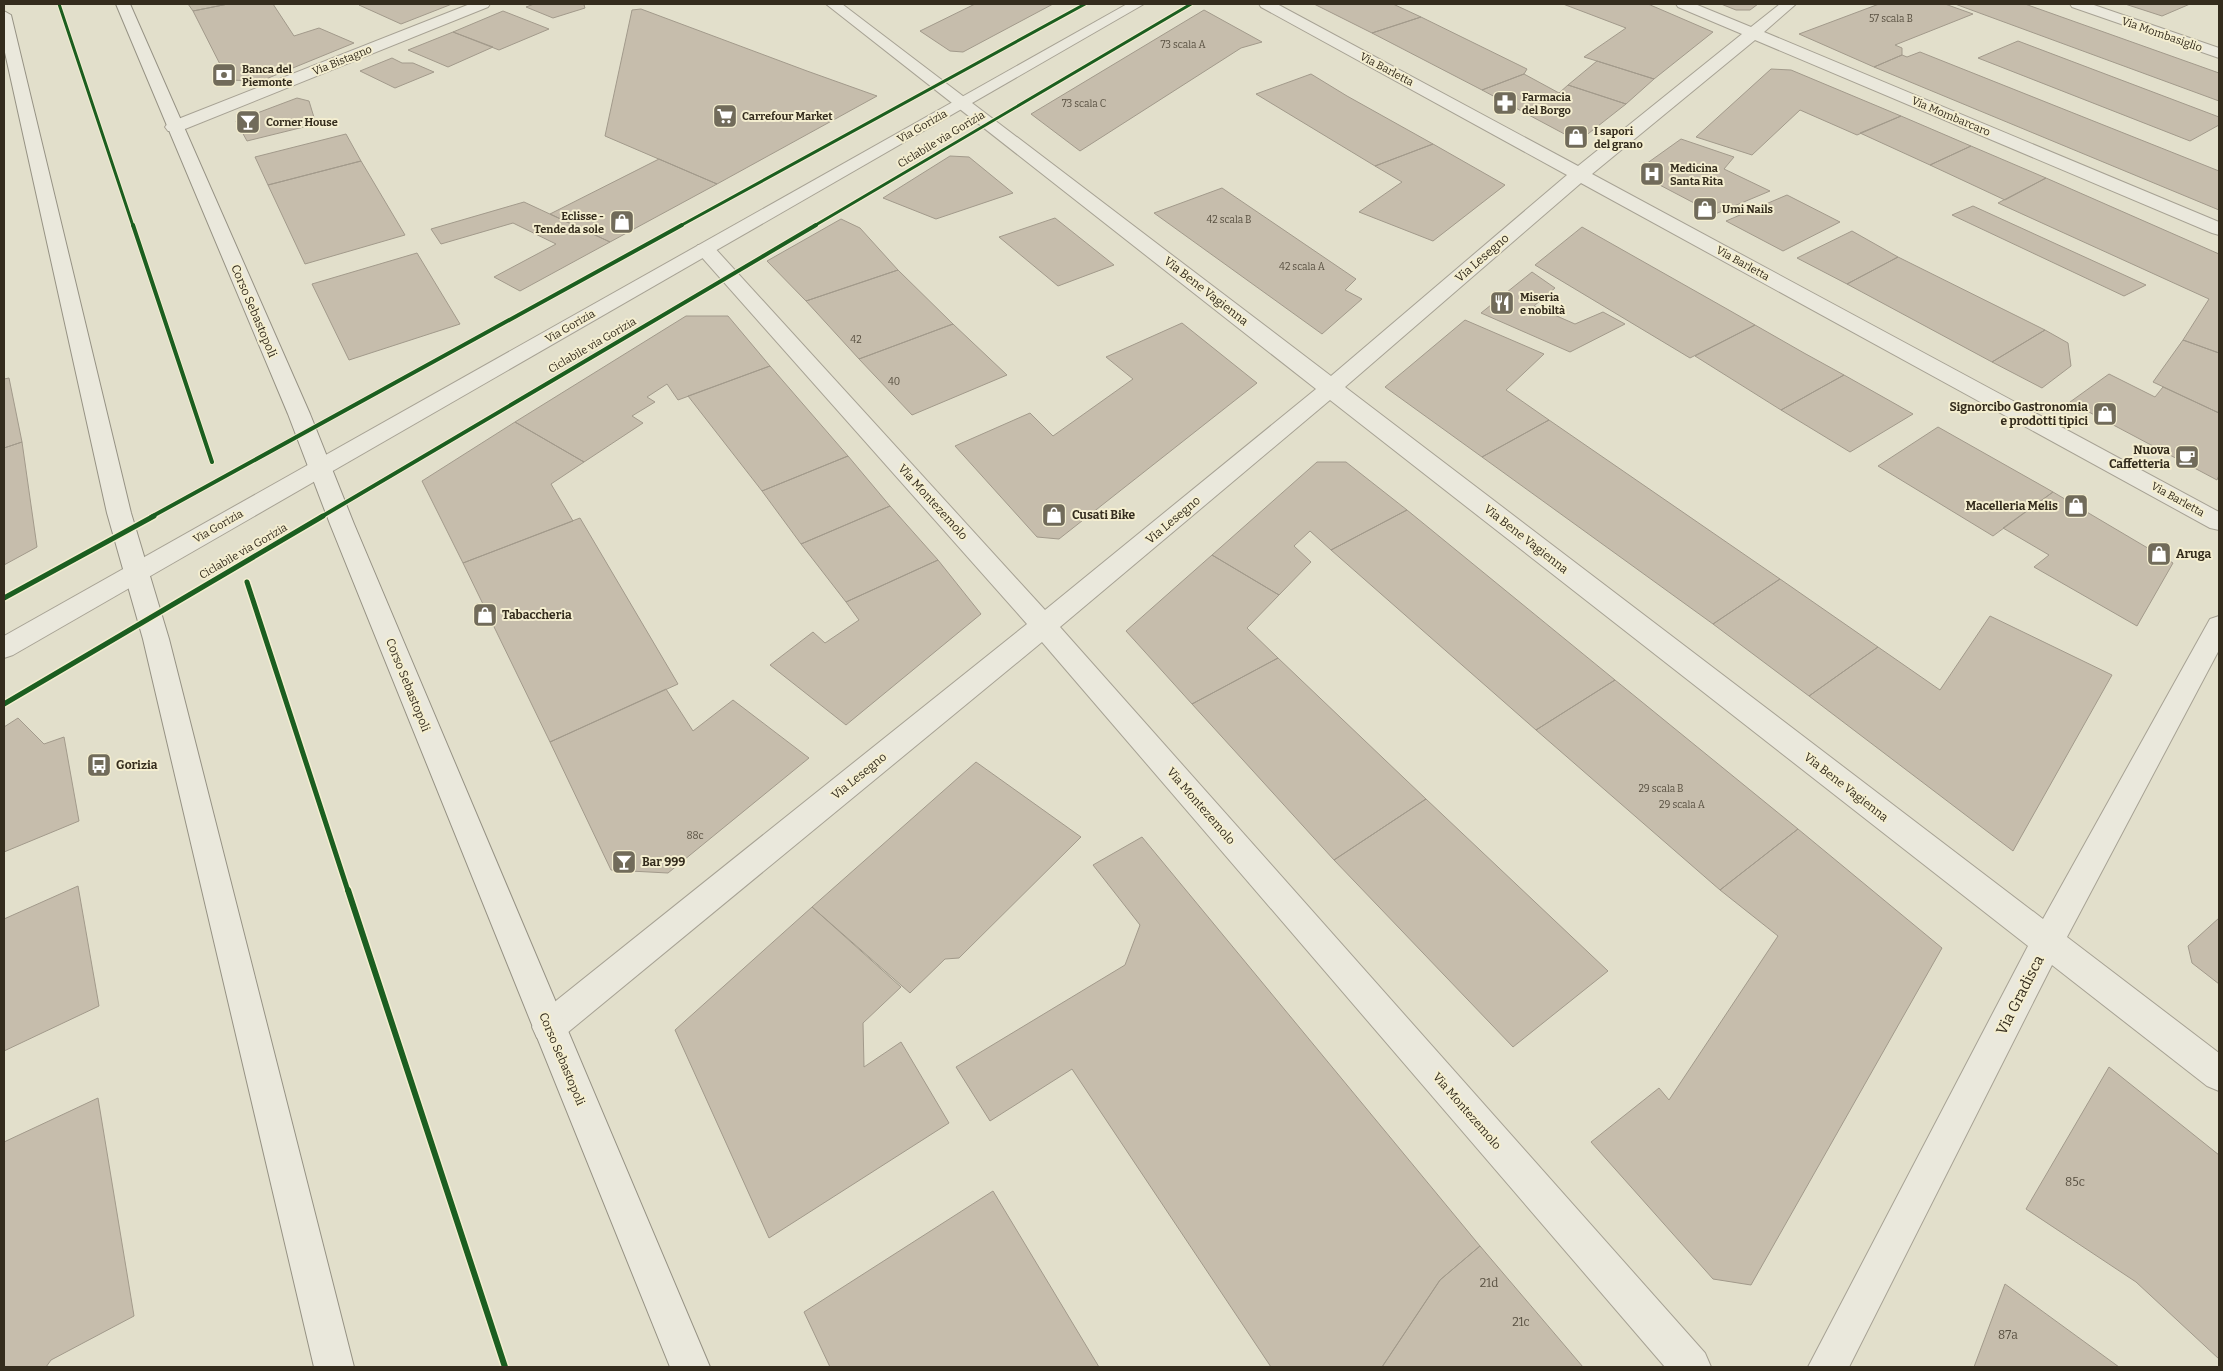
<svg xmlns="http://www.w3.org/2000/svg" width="2223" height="1371" viewBox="0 0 2223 1371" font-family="Bitter,serif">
  <rect width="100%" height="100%" fill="#e2dfcb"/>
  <path fill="#c6bdac" stroke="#a29a8b" d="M188,4H228L193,11Z
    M228,4H273L294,36L319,28L354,43L261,81L228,80L193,11Z
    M362,4H452L401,24L359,5Z
    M534,4H587L584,5L585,8L553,18L526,7Z
    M975,4H1053L963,52L950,51L920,31Z
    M1314,4H1393L1421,17L1372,33Z
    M1563,4H1648L1713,32L1654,79L1584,57L1626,28Z
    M1721,4H1758L1750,10H1736Z
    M1879,4H1945L1973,14L1895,45L1902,48V55L1874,67L1799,34Z
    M1955,4H2025L2219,73V101Z
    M2125,4H2190L2162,16Z
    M641,9L807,71L877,96L717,184L605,136L632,10Z
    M1204,10L1262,42L1241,48L1080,151L1031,114Z
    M503,11L549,29L499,50L453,32Z
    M1421,17L1527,69L1524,74L1482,90L1372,33Z
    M453,32L493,47L448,67L408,50Z
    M2018,41L2219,117V125L2190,141L1978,58Z
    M1920,52L2219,171V210L1874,67L1902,55L1907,57Z
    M392,58L402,63H413L434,72L395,88L360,71Z
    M1597,61L1654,79L1626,104L1568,85Z
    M1771,69L1791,70L1901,116L1857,135L1800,110L1752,155L1696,137Z
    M1311,74L1347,96L1433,144L1375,166L1256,94Z
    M1524,74L1559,93L1568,85L1626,104L1584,137H1570L1482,90Z
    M297,98L309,101L316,124L247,141L236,121Z
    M1901,116L1971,146L1930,165L1860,133Z
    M346,134L361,161L268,185L255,157Z
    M1681,139L1734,157L1724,169L1770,191L1715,214L1654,182L1646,164Z
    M1433,144L1505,185L1433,241L1359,212L1402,182L1375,166Z
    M1971,146L2046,178L2005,200L1930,165Z
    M950,156L969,157L1013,193L936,219L883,198Z
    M659,159L717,184L610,242L550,214Z
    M361,161L405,235L305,264L268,185Z
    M2046,178L2219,254V353L2183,340L2209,299L1998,203Z
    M1222,188L1356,279L1345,290L1362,299L1322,334L1154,213Z
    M1787,195L1840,222L1783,251L1726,221Z
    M524,202L610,242L520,291L494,277L556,244L513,223L441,244L431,229Z
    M1973,206L2146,285L2124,296L1952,215Z
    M1055,218L1114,265L1058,286L999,237Z
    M841,219L860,228L898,270L806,301L767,261Z
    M1582,227L1727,309L1755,325L1690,358L1535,265Z
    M1852,231L1898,257L1847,284L1797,258Z
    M417,253L460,324L349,360L312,284Z
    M1898,257L2045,330L1992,362L1847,284Z
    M898,270L953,324L859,359L806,301Z
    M1532,272L1555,288L1534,306L1575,324L1603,312L1625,324L1570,352L1481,313Z
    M686,316H728L770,366L678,400L667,384L647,397L655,402L632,416L643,423L584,462L515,422Z
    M1465,320L1544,354L1506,390L1549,420L1482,457L1385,387Z
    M1182,323L1257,383L1059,539L1037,537L955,446L1030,413L1053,436L1133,379L1106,357Z
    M953,324L1007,375L912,415L859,359Z
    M1755,325L1804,353L1844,375L1781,410L1695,356Z
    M2045,330L2068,343L2071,366L2042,388L1992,362Z
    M2183,340L2219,353V413L2153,382Z
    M770,366L848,456L762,491L688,396Z
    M2109,374L2155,397L2163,387L2219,413V475L2217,480L2070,402Z
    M1844,375L1899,406L1913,414L1850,452L1781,410Z
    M9,378L22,442L4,448V379Z
    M1549,420L1780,579L1713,624L1482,457Z
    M515,422L584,462L551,484L573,521L463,563L422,481Z
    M1938,427L2046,488L2053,492L1993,536L1878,466Z
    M22,442L37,547L4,565V448Z
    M848,456L890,506L801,544L762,491Z
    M1317,462H1346L1407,510L1331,550L1310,531L1294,546L1311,562L1279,595L1212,555Z
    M2053,492L2173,563L2137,626L2034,567L2049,555L2003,528Z
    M890,506L938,560L846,602L801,544Z
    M1407,510L1615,680L1536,730L1331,550Z
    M580,518L678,684L550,742L463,563Z
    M1212,555L1279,595L1247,628L1278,658L1192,704L1126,631Z
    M938,560L981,614L846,725L770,665L813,632L825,643L859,620L846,602Z
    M1780,579L1878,647L1809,696L1713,624Z
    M1990,616L2112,675L2013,851L1809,696L1878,647L1940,690Z
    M1278,658L1426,799L1334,860L1192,704Z
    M1615,680L1798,829L1720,890L1536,730Z
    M666,689L693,731L733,700L809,758L668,873L611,870L550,742Z
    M18,718L44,744L64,737L79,821L4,852V727Z
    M976,762L1081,837L959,958L945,959L910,993L812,907Z
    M1426,799L1608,971L1513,1047L1334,860Z
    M1798,829L1942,948L1751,1285L1713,1279L1591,1142L1659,1088L1669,1100L1778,936L1720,890Z
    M1142,837L1480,1246L1440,1280L1382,1367H1271L1072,1069L990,1121L956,1067L1125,965L1140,925L1093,865Z
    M78,886L99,1006L4,1051V919Z
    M812,907L901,987L863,1023L864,1067L901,1042L949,1123L769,1238L675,1030Z
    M2219,918V984L2192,963L2188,946Z
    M2109,1067L2219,1155V1359L2136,1282L2026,1209Z
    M98,1098L134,1316L51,1360L46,1367H4V1142Z
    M993,1191L1099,1367H830L804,1312Z
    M1480,1246L1583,1367H1382L1440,1280Z
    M2005,1284L2119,1367H1974Z"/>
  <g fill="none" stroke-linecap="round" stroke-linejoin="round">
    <defs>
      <path id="minor" d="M470,4H490L488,7L180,131H168L165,127L168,123Z
        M826,4H842L1331,376L1567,175L1261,7L1259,4H1277L1578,166L1742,34L1678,7L1676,4H1695L1751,27L1780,4H1796L1764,32L2219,222V235L2212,233L1755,40L1592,174L2219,512V530L2210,528L1581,183L1345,387L2043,919L2210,619L2219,616V650L2067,937L2219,1053V1091L2207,1086L2052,965L1849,1367H1808L2028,946L1330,400L1060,627L1705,1353L1711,1367H1665L1042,642L561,1038L549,1043L537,1038L532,1027L537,1016L1027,624L698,253L695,249L698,245H712L1045,610L1316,389Z
        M2070,4H2091L2219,48V58L2072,7Z"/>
      <path id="tertiary" d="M1127,4H1144L13,655L4,658V636Z"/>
      <path id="secondary" d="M116,4H130L310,414L354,524L710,1367H670L330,524L288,414Z
        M4,11L11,15L131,513L169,639L354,1367H314L143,639L107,513L4,48Z"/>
    </defs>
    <use href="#minor" stroke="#a7a294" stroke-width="2"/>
    <use href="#tertiary" stroke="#a7a294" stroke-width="2"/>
    <use href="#secondary" stroke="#969284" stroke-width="2"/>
    <use href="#minor" fill="#eae8dc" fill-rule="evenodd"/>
    <use href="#tertiary" fill="#eae8dc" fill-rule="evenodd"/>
    <use href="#secondary" fill="#eae8dc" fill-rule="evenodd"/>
    <defs>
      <path id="cycleway-far3" d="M59,4L133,226
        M680,226L1085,4
        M814,226L1191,4"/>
      <path id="cycleway-far2" d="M133,225L212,462
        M151,517L682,225
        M321,517L816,225"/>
      <path id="cycleway-far1" d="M247,582L348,891
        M4,598L154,516
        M4,704L323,516"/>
      <path id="cycleway" d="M348,890L505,1367"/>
    </defs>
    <use href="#cycleway-far3" stroke="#f4eed0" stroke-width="5"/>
    <use href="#cycleway-far2" stroke="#f4eed0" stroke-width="6"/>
    <use href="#cycleway-far1" stroke="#f4eed0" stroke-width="8"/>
    <use href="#cycleway" stroke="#f4eed0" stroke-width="9"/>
    <use href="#cycleway-far3" stroke="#1b5e20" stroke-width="3"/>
    <use href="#cycleway-far2" stroke="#1b5e20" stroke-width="4"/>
    <use href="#cycleway-far1" stroke="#1b5e20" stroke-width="5"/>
    <use href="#cycleway" stroke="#1b5e20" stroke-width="6"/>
  </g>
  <defs>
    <symbol id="bank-square" viewBox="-11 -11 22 22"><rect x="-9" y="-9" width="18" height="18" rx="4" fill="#716b5a" stroke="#f4eed0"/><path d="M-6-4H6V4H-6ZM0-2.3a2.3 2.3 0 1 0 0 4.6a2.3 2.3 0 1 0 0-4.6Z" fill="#fff"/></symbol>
    <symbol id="pharmacy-square" viewBox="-11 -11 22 22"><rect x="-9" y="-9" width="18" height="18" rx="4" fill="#716b5a" stroke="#f4eed0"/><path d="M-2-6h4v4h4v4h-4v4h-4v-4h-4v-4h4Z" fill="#fff"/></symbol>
    <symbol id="supermarket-square" viewBox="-11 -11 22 22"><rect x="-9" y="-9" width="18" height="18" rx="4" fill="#716b5a" stroke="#f4eed0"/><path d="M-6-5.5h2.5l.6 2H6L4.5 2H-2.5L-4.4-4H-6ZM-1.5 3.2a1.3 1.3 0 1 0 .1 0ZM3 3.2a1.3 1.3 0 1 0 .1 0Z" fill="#fff"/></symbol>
    <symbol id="bar-square" viewBox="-11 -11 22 22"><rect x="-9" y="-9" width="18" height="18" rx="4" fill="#716b5a" stroke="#f4eed0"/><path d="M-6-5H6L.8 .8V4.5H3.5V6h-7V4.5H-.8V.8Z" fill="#fff"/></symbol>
    <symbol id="shop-square" viewBox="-11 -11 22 22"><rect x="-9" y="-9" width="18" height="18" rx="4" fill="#716b5a" stroke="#f4eed0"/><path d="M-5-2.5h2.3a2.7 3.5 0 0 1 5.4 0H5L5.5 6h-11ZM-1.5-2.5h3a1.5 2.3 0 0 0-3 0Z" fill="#fff"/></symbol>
    <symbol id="hospital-square" viewBox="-11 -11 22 22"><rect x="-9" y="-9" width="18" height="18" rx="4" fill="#716b5a" stroke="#f4eed0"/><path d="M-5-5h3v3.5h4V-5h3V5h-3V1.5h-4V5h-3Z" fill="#fff"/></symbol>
    <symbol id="restaurant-square" viewBox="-11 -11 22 22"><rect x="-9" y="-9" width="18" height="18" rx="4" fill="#716b5a" stroke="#f4eed0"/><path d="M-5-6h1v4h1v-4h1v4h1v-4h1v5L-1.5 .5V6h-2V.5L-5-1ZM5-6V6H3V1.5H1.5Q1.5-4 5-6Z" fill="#fff"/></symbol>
    <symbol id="cafe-square" viewBox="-11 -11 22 22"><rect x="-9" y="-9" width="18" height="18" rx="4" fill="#716b5a" stroke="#f4eed0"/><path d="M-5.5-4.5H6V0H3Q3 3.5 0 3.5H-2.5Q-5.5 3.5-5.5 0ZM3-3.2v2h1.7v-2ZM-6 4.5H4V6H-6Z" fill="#fff"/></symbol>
    <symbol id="bus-square" viewBox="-11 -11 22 22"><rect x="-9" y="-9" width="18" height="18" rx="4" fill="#716b5a" stroke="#f4eed0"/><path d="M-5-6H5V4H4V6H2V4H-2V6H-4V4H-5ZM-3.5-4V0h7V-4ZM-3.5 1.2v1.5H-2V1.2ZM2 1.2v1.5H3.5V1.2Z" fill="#fff"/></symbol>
  </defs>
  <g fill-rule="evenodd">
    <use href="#bank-square" x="210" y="61" width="28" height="28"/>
    <use href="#pharmacy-square" x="1491" y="89" width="28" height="28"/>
    <use href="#supermarket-square" x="711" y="102" width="28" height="28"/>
    <use href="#bar-square" x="234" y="108" width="28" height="28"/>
    <use href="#shop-square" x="1562" y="123" width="28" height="28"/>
    <use href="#hospital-square" x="1638" y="160" width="28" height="28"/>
    <use href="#shop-square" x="1691" y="195" width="28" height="28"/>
    <use href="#shop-square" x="608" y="208" width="28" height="28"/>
    <use href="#restaurant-square" x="1488" y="289" width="28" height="28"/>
    <use href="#shop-square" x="2091" y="400" width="28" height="28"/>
    <use href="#cafe-square" x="2173" y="443" width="28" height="28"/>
    <use href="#shop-square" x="2062" y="492" width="28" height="28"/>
    <use href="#shop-square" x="1040" y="501" width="28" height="28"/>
    <use href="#shop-square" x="2145" y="540" width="28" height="28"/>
    <use href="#shop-square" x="471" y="601" width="28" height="28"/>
    <use href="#bus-square" x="85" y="751" width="28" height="28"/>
    <use href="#bar-square" x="610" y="848" width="28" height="28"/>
  </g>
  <g text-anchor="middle" stroke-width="4" stroke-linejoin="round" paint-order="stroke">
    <g font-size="10" fill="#585041">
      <text x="1891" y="22">57 scala B</text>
      <text x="1183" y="48">73 scala A</text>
      <text x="1084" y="107">73 scala C</text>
      <text x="1229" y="223">42 scala B</text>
      <text x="1302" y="270">42 scala A</text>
      <text x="856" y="343">42</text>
      <text x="894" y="385">40</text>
      <text x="1661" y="792">29 scala B</text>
      <text x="1682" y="808">29 scala A</text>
      <text x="695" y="839">88c</text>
    </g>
    <g font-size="11" fill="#342c1d" stroke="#f4eed0">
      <text transform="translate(2162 34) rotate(19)" y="4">Via Mombasiglio</text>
      <text transform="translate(342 60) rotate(-22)" y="4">Via Bistagno</text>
      <text transform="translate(1387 69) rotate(28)" y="4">Via Barletta</text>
      <text transform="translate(1951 116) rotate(23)" y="4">Via Mombarcaro</text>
      <text transform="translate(922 126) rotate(-30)" y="4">Via Gorizia</text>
      <text transform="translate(941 139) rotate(-31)" y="4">Ciclabile via Gorizia</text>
      <text transform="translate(1743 263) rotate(29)" y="4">Via Barletta</text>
      <text transform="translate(570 326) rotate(-30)" y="4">Via Gorizia</text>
      <text transform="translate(592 345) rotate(-30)" y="4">Ciclabile via Gorizia</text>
      <text transform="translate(2178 499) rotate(29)" y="4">Via Barletta</text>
      <text transform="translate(218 526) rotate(-30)" y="4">Via Gorizia</text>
      <text transform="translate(243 551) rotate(-30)" y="4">Ciclabile via Gorizia</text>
    </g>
    <g font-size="11" font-weight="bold" fill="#342c1d" stroke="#f4eed0" text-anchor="start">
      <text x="242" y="73">Banca del<tspan x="242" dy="13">Piemonte</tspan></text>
      <text x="1522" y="101">Farmacia<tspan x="1522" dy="13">del Borgo</tspan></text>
      <text x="742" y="120">Carrefour Market</text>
      <text x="266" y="126">Corner House</text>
      <text x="1594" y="135">I sapori<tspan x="1594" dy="13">del grano</tspan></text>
      <text x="1670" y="172">Medicina<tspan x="1670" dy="13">Santa Rita</tspan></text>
      <text x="1722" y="213">Umi Nails</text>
      <text x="604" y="220" text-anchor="end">Eclisse -<tspan x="604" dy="13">Tende da sole</tspan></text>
      <text x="1520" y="301">Miseria<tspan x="1520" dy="13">e nobiltà</tspan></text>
    </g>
    <g font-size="12" fill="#342c1d" stroke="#f4eed0">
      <text transform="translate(1482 258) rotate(-41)" y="4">Via Lesegno</text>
      <text transform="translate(1206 291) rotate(38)" y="4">Via Bene Vagienna</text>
      <text transform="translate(254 311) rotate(67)" y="4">Corso Sebastopoli</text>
      <text transform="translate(933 502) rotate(48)" y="4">Via Montezemolo</text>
      <text transform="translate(1173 520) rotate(-40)" y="4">Via Lesegno</text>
      <text transform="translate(1526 539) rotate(38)" y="4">Via Bene Vagienna</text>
      <text transform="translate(408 685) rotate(68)" y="4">Corso Sebastopoli</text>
      <text transform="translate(859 776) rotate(-39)" y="4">Via Lesegno</text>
      <text transform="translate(1846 787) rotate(38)" y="4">Via Bene Vagienna</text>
      <text transform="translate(1201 806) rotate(49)" y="4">Via Montezemolo</text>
      <text transform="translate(562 1059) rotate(67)" y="4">Corso Sebastopoli</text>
      <text transform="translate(1467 1111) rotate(49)" y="4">Via Montezemolo</text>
    </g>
    <g font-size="12" font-weight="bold" fill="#342c1d" stroke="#f4eed0" text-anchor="start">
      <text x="2088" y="411" text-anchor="end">Signorcibo Gastronomia<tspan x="2088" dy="14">e prodotti tipici</tspan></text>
      <text x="2170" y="454" text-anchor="end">Nuova<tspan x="2170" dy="14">Caffetteria</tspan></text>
      <text x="2058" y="510" text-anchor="end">Macelleria Melis</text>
      <text x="1072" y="519">Cusati Bike</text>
      <text x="2176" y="558">Aruga</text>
      <text x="502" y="619">Tabaccheria</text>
      <text x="116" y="769">Gorizia</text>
      <text x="642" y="866">Bar 999</text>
    </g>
    <g font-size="12" fill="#585041">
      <text x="2075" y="1186">85c</text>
      <text x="1489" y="1287">21d</text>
      <text x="1521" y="1326">21c</text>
      <text x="2008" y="1339">87a</text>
    </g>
    <g font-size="15" fill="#342c1d" stroke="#f4eed0">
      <text transform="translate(2020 995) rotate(-63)" y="5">Via Gradisca</text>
    </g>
  </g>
  <rect width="2223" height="1371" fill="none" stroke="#342c1d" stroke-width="10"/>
</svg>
